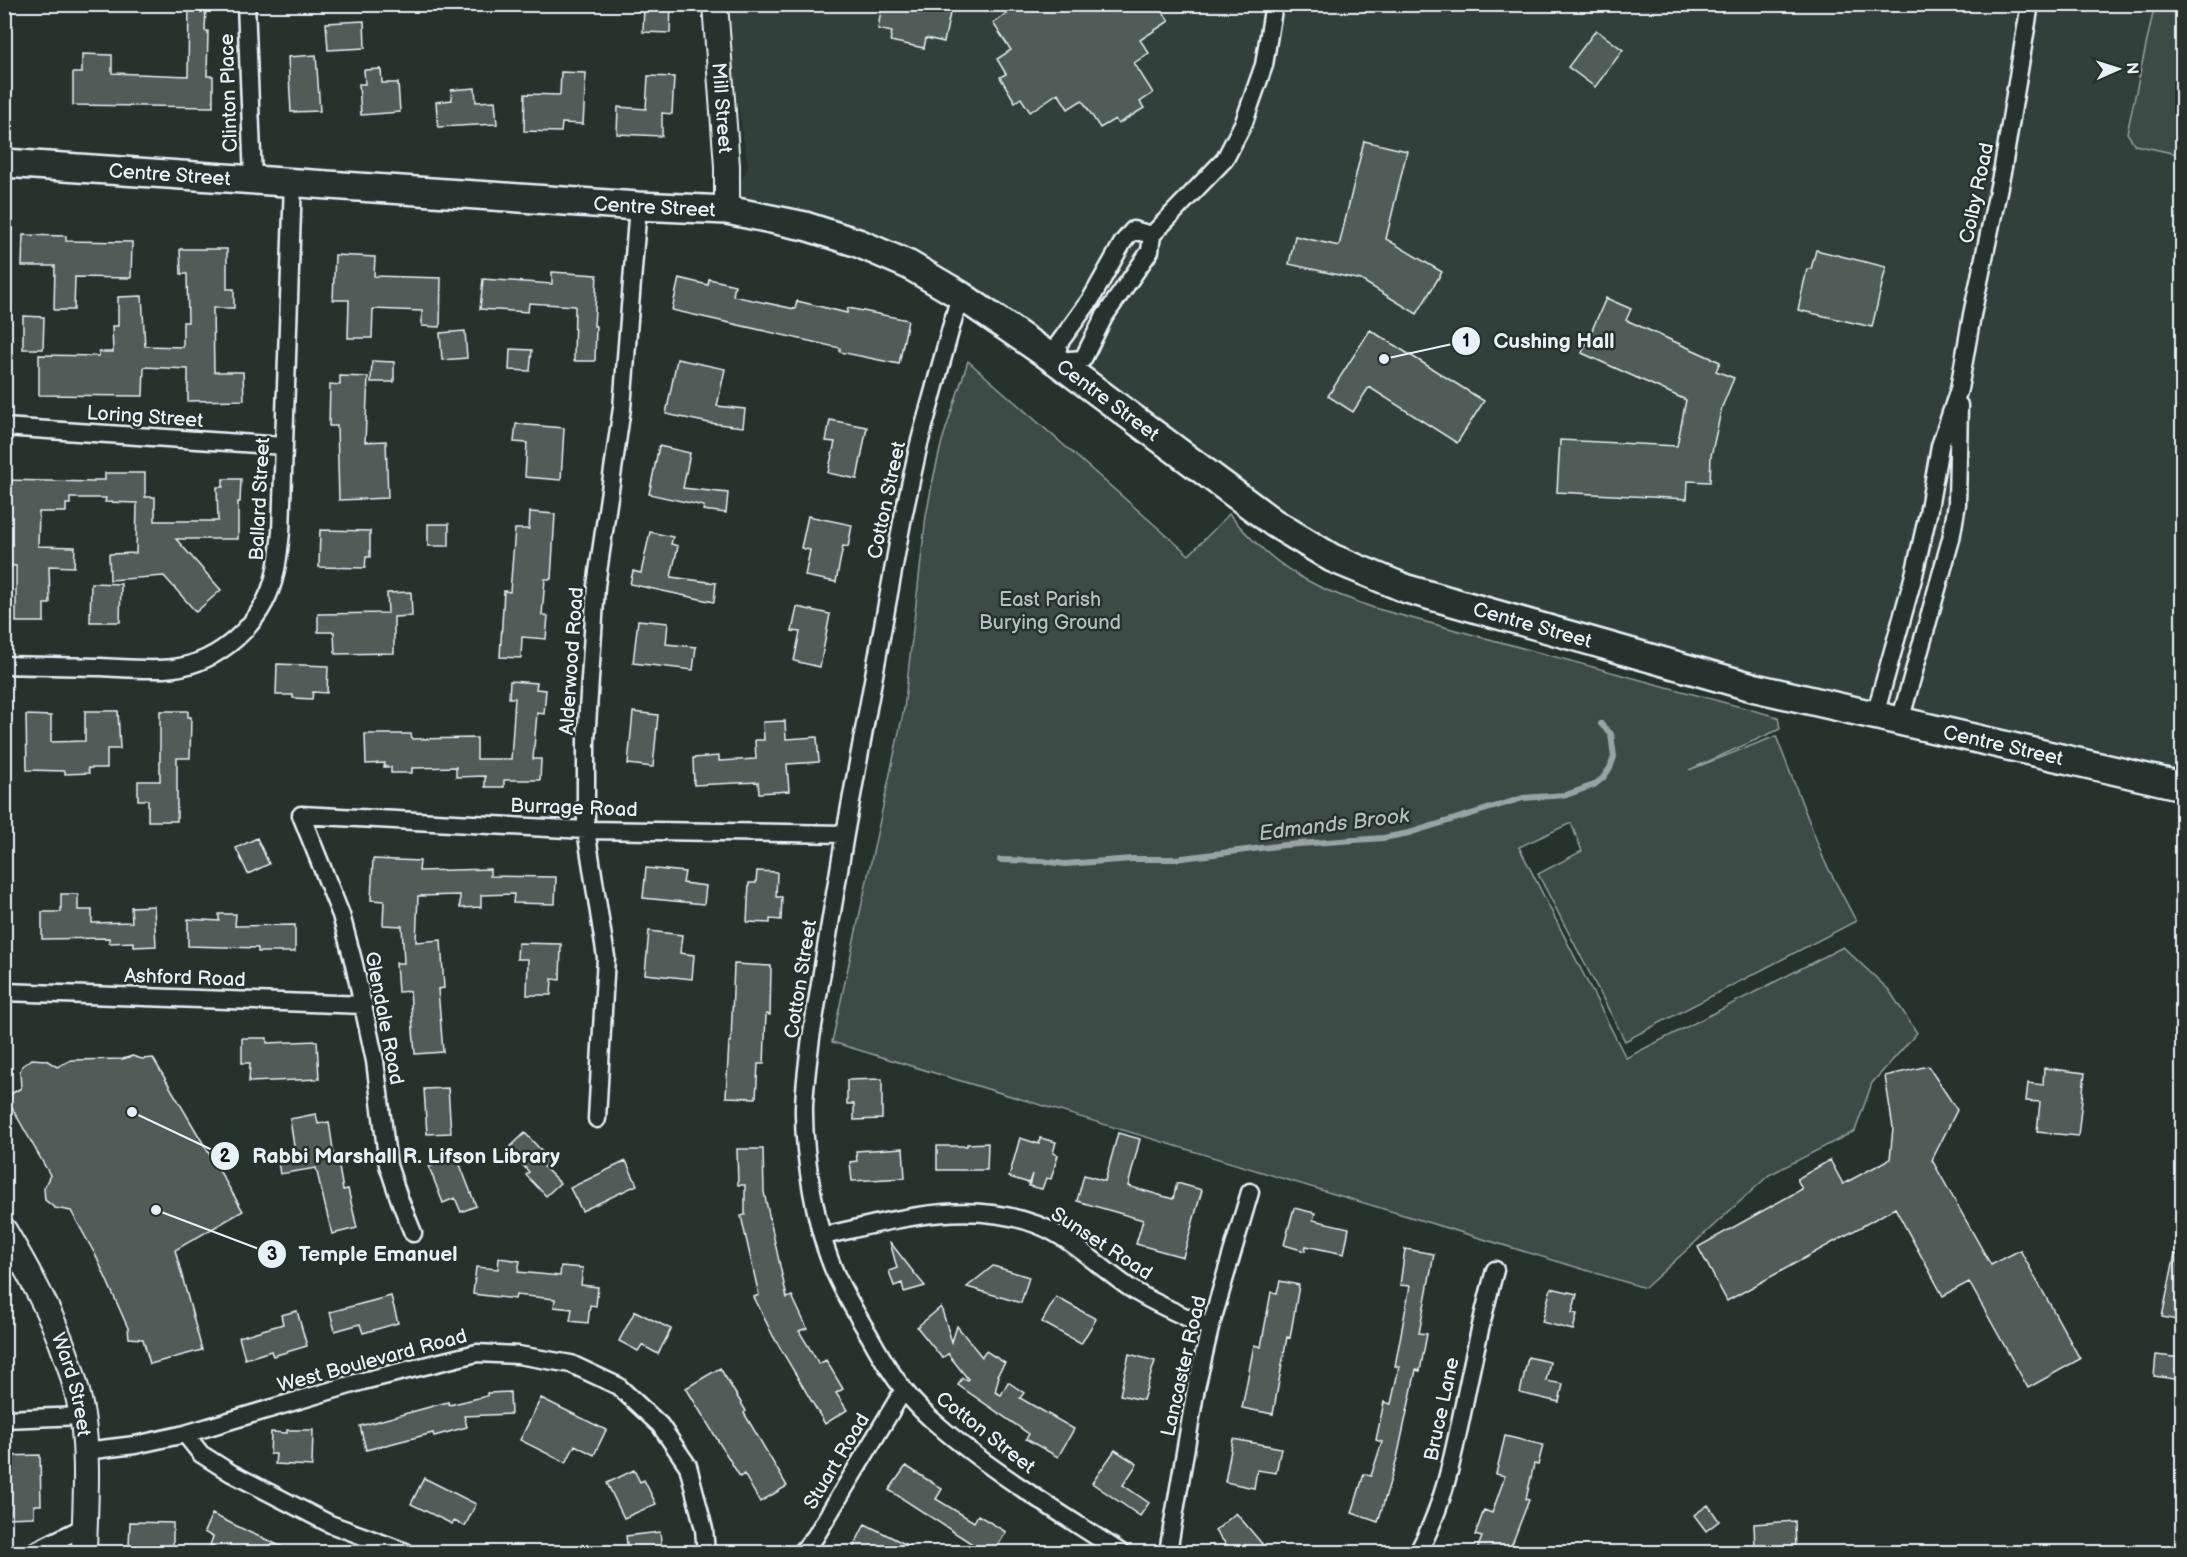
<svg xmlns="http://www.w3.org/2000/svg" width="2187" height="1557" viewBox="0 0 2187 1557" font-family="'Balsamiq Sans',sans-serif">
  <rect width="100%" height="100%" fill="#26332d"/>
  <filter id="ink" filterUnits="userSpaceOnUse"><feTurbulence type="fractalNoise" baseFrequency=".0167" numOctaves="2"/><feDisplacementMap in="SourceGraphic" scale="12" xChannelSelector="R" yChannelSelector="G"/><feConvolveMatrix kernelMatrix="1 2 1 2 8 2 1 2 1" color-interpolation-filters="sRGB"/></filter>
  <g filter="url(#ink)">
    <path fill="#333f3a" d="M722,5H2182V786L1383,580L941,285L727,210L748,167Z"/>
    <path fill="#3e4b47" stroke="#939ea0" stroke-width="1.5" d="M2155,4L2182,5V155L2135,145L2127,133Z
      M968,361L1189,555L1229,514C1253,543 1279,567 1314,584C1333,594 1354,600 1374,608L1778,717L1780,729L1689,770L1776,736L1824,860L1856,921L1625,1041L1538,874L1582,851L1571,823L1519,847L1626,1058L1843,947L1889,990L1917,1033L1872,1083L1855,1131L1769,1175L1645,1288L832,1042L904,709L926,516L932,484L942,441Z"/>
    <g fill="none" stroke-linecap="round" stroke-linejoin="round">
      <path stroke="#98a3a5" stroke-width="6" d="M1000,860L1042,861L1065,864L1132,859H1175L1285,845L1383,838L1409,833L1523,798L1566,795L1594,785L1603,778L1610,768L1614,757L1611,734L1601,724"/>
    </g>
    <path fill="#505c59" stroke="#e8f1f8" stroke-width="1.5" d="M189,4H206L205,31H208L207,76H213V107L73,105V73H82V54L112,55V73L188,76Z
      M644,4H671L670,33L643,32Z
      M882,4H952L944,42L926,38L924,48L890,41L892,32L878,29Z
      M1022,4H1158L1169,21L1140,40L1149,53L1134,63L1153,93L1140,102L1144,108L1118,124L1115,119L1100,128L1082,100L1068,109L1058,93L1030,112L1021,98L1015,102L1000,77L1006,74L997,59L1011,50L993,23Z
      M364,21L365,48L328,50L326,23Z
      M1596,30L1623,50L1595,87L1568,67Z
      M316,55L320,111L291,112L288,57Z
      M381,69L382,83H398L400,112L361,115L359,84H365L364,70Z
      M561,72L586,73L583,124L562,123L561,132L524,131L525,94L560,95Z
      M648,76L674,77L672,114L662,113V136L617,134L618,107L646,109Z
      M475,88L476,102L495,101L497,124L438,127L436,102L452,100L451,90Z
      M1364,141L1407,151L1386,239L1442,272L1417,314L1361,280L1289,264L1295,236L1339,246Z
      M23,235L66,236V241L132,242L131,278L75,277L74,310H54L55,266H22Z
      M180,249H227V289H234V308H213L214,372H243L244,400L188,401V369L144,367L143,396L39,395V355L99,356V352H113L112,326H118V297L142,296L145,346L183,347V322H188L187,274H181Z
      M1816,250L1886,267L1872,327L1798,310L1807,269H1811Z
      M335,255L375,257L374,276L441,278L440,327L422,326V311L373,309L372,338H348L349,300H333Z
      M552,272L597,275L594,326H596L595,361H574L575,306L529,303L528,312L480,309L483,279L552,284Z
      M679,278L708,285L709,279L735,285L733,296L795,309L797,301L847,313L848,308L908,320L899,364L840,352V348L672,310Z
      M1606,298L1631,309L1626,320L1720,362L1716,371L1734,378L1722,407L1711,456L1710,482L1688,481L1687,499L1557,492L1560,440L1677,446L1686,400L1582,353Z
      M23,316L44,317L43,349H23Z
      M1370,330L1484,401L1457,443L1369,387L1353,412L1328,396Z
      M465,331L467,358L442,360L440,333Z
      M510,349L532,350L530,371L509,370Z
      M677,359L725,369L717,406L745,409L743,427L709,423L666,414Z
      M372,361L394,362V382H371Z
      M340,376L368,377L365,442L386,441L388,498L339,500L337,426H329L330,384L340,385Z
      M830,420L867,427L857,479L828,473L835,442L826,441Z
      M516,424L564,428L561,480L525,477L527,443L514,442Z
      M659,446L690,453L683,488L728,493L726,513L703,510L704,506L649,494Z
      M105,473H145V497H155V521H218L217,487H223V479H241L240,502H238V539H176L221,590L196,612L164,576L110,580L109,554L136,553L137,503L105,502L106,498H70V504H66V512H39L38,546L75,547L74,567L49,566L50,604H44V622H16V566L4,565V480L94,482V480H105Z
      M530,512L555,514L551,579H545L542,615L548,616L546,639L522,637L521,658L500,657L504,591L510,592L515,529H529Z
      M808,516L852,525L848,547L843,546L836,582L805,576L810,550L801,548Z
      M428,524H449V546H428Z
      M320,530L370,531V557H366L365,568L319,567Z
      M650,532L673,537L671,544L678,546L671,577L716,583L714,602L630,584L633,571L641,573Z
      M91,583L121,584L120,622H90Z
      M411,592L412,616L394,617V653L335,654L334,632H318V614L388,613L387,593Z
      M797,607L830,614L820,667L794,661L800,632L792,631Z
      M638,620L668,623L666,644L696,647L693,670L633,663Z
      M277,664L328,666L327,693L313,692L312,699L293,698V695H276Z
      M510,681L537,683L536,689L546,690L544,714L537,713L533,759H541L540,780H504V787H485V776L456,777V767L412,768V773H391V767H384L385,763L366,764L365,734H411L412,739L477,738V759H511L515,698H509Z
      M85,711H118L120,749H107V768H88L89,773L65,774V771L27,770L26,715L51,716V742L85,741Z
      M160,711H188V717H191L190,758H177V821H148V800H138V781H160Z
      M633,712L658,715L653,767L628,764Z
      M785,721L786,739L817,737L819,762L787,764L789,791L759,793L758,782L694,785L693,758L719,756V761L756,759L755,740H764L763,722Z
      M257,838L269,864L248,874L236,848Z
      M373,859L420,861L419,871L490,869V876L556,877L555,904L513,903L514,894L481,895V907L460,908V895L418,896L416,942L441,940L444,988L438,989L443,1052L415,1054L410,991L398,992L396,963H404L402,926L383,925L384,901L371,900Z
      M646,868L685,872L683,883L706,886L704,904L643,898Z
      M757,871L777,872L776,897H782L781,920L770,919V923L747,922L749,883H756Z
      M61,894H78V910H92V923L132,922L131,907L154,906L156,946L134,947V942L109,943V938L42,939V912H61Z
      M219,914H236L235,926L295,925V952H258V948L188,946V919L219,921Z
      M649,931L682,935L680,953L694,955L692,979L645,974Z
      M518,943L561,944L560,980L552,979L551,995H527L528,959H517Z
      M734,964L771,966L770,1015L766,1014L764,1064H758L756,1098L726,1097L729,1042H731Z
      M242,1038H267V1043L317,1041L319,1079L249,1082L250,1063H242Z
      M132,1056L142,1059L153,1058L243,1211L175,1250L202,1350L150,1364L143,1339L129,1338L128,1328L96,1256L71,1211L55,1208L45,1200L44,1188L50,1175L6,1097L21,1088L20,1072L22,1066L32,1059L46,1060L57,1067L71,1060L123,1059Z
      M1928,1066L1957,1110L1932,1160L1991,1265L2020,1250L2080,1359L2028,1388L1969,1282L1943,1296L1895,1208L1727,1301L1698,1247L1802,1189L1797,1179L1830,1160L1843,1184L1890,1159L1893,1128L1885,1076Z
      M2044,1068L2085,1073L2078,1136L2037,1132L2040,1102L2026,1101L2028,1083L2043,1085Z
      M882,1079V1119L854,1120V1104H847V1080Z
      M448,1088L451,1133L427,1134L424,1089Z
      M316,1114L318,1124L329,1122L334,1156H337L343,1190L348,1189L357,1228L332,1234L316,1168L280,1174L277,1156L295,1153L290,1119Z
      M525,1133L551,1161L544,1167L560,1183L546,1196L526,1175L529,1172L508,1149Z
      M1118,1133L1140,1139L1128,1186L1173,1199L1177,1183L1202,1190L1183,1257L1136,1244L1143,1220L1077,1201L1084,1175L1105,1181Z
      M1020,1138L1039,1144L1040,1138L1056,1142L1053,1153L1058,1155L1051,1179L1046,1178L1042,1189L1029,1186L1032,1174L1029,1183L1009,1177Z
      M988,1143L987,1170H937V1146H967V1144Z
      M903,1148L905,1178L852,1181L850,1162L857,1161L856,1151Z
      M737,1149H763L764,1192L787,1298L792,1296L807,1328L799,1331L819,1364L826,1360L843,1389L836,1393L847,1410L825,1424L773,1336L754,1297L759,1295L741,1216L745,1215V1185H738Z
      M457,1157L476,1206L461,1212L455,1198L443,1203L429,1167Z
      M626,1161L637,1185L582,1211L570,1188Z
      M1294,1208L1315,1213L1313,1220L1349,1228L1344,1254L1306,1246L1305,1251L1284,1245Z
      M890,1242L911,1269L925,1286L904,1292L902,1283L894,1286L889,1271L897,1268Z
      M1405,1249L1434,1254L1419,1333L1427,1334L1420,1371L1416,1370L1397,1458L1378,1522L1352,1513L1364,1474L1371,1476L1382,1442L1376,1440L1384,1402L1391,1404L1399,1367L1395,1366L1410,1286L1400,1285Z
      M2175,1254L2182,1255V1321L2162,1317Z
      M499,1258L520,1261L518,1272L560,1276L561,1266L583,1268L581,1285L598,1287L596,1306L590,1305L588,1323L570,1321L572,1309L554,1307L555,1299L516,1295L515,1299L473,1294L476,1267L498,1269Z
      M993,1266L1029,1277L1021,1303L967,1287Z
      M1280,1281L1299,1285L1290,1338L1287,1337L1273,1414L1242,1408L1254,1345L1261,1347L1271,1292L1277,1293Z
      M1551,1288L1577,1294L1572,1313L1577,1314L1573,1330L1542,1322Z
      M391,1296L398,1323L363,1333L360,1324L335,1331L330,1312Z
      M1056,1297L1096,1319L1081,1344L1042,1322Z
      M941,1307L952,1342L957,1326L982,1357L986,1351L1005,1363L997,1375L999,1376L995,1392L1001,1395L1008,1382L1024,1393L1020,1398L1074,1429L1058,1457L1026,1439L1029,1434L958,1385L962,1378L967,1380L968,1379L948,1354L949,1353L942,1358L917,1327Z
      M297,1311L307,1346L273,1356L271,1351L245,1359L239,1337L283,1324L281,1315Z
      M635,1311L671,1329L658,1354L642,1345L638,1351L619,1341Z
      M1129,1354L1155,1361L1143,1400L1120,1395Z
      M2156,1355L2182,1358V1380L2154,1376Z
      M1528,1357L1550,1362L1546,1381L1563,1384L1559,1402L1520,1393Z
      M720,1368L746,1411L744,1413L787,1486L760,1502L744,1474L740,1477L686,1388Z
      M510,1392L511,1414L464,1416L467,1427L434,1436L433,1433L366,1450L360,1426L448,1402L449,1405L487,1396V1393Z
      M541,1398L606,1430L594,1455L575,1445L566,1463L520,1440Z
      M287,1430H313L312,1466L275,1464L276,1454H270L271,1432L287,1433Z
      M1505,1436L1543,1445L1538,1465L1534,1464L1526,1499L1529,1500L1509,1552H1476L1482,1537L1475,1535L1484,1510L1492,1513L1505,1476L1496,1474Z
      M1233,1439L1281,1448L1276,1473L1257,1470L1254,1488L1225,1482Z
      M1115,1450L1137,1464L1123,1485L1149,1503L1140,1516L1092,1483Z
      M40,1455L41,1505H34V1517L6,1518L4,1456Z
      M906,1466L942,1489L936,1499L974,1522L978,1515L1006,1532L994,1552H974L977,1547L889,1490Z
      M634,1470L640,1482L644,1480L656,1504L624,1518L607,1483Z
      M424,1478L476,1504L465,1526L454,1521L452,1524L411,1504Z
      M1708,1505L1719,1521L1706,1531L1694,1515Z
      M1236,1513L1269,1552H1233L1215,1531Z
      M212,1514L251,1533L294,1552H226L210,1545L213,1537L204,1532Z
      M1795,1521L1796,1551L1768,1552V1547L1755,1548L1754,1524Z
      M130,1522L173,1523V1548L129,1547Z
      M865,1524L921,1552H851Z
      M660,1532L662,1552H628L626,1536Z"/>
    <g fill="none" stroke-linecap="round" stroke-linejoin="round">
      <defs>
        <path id="street" d="M246,4L253,179
          M1152,235L1133,230L1123,242L1091,299L1059,343L1056,361L1083,359L1104,317L1150,251L1152,235L1225,159L1244,122L1264,65L1274,4
          M960,295L919,444L902,522L845,834L811,1038C808,1060 805,1083 804,1106C803,1154 816,1231 836,1275C845,1295 857,1315 869,1335C886,1366 904,1395 931,1419C988,1470 1056,1510 1120,1552
          M4,427L284,446
          M4,665C37,666 69,666 101,667C125,668 150,671 174,668C219,662 260,625 273,582C278,566 279,549 281,532L293,182
          M1875,715L1914,575L1928,514L1940,446L1959,389L1972,315L2003,167L2030,4
          M1900,721L1951,539L1957,504L1959,405
          M4,992L364,1005
          M597,1119L606,957L586,830V741L596,586L622,408L638,206
          M413,1233L399,1198L388,1165L375,1061L354,964L341,915L301,815L586,830L845,834
          M823,1236C894,1220 967,1198 1038,1225C1072,1238 1102,1270 1133,1290C1157,1305 1184,1316 1210,1328
          M4,1419L82,1416
          M185,1434L201,1454L231,1473L330,1524L406,1552
          M85,1451L135,1445L185,1434L363,1381L477,1353L518,1355L571,1364L618,1386L660,1425L688,1466L704,1529L706,1552
          M33,1552L84,1527
          M802,1552L815,1537L903,1391
          M1168,1552L1196,1388L1210,1328L1250,1192
          M1418,1552C1444,1506 1453,1456 1464,1404C1473,1359 1483,1314 1495,1270"/>
        <g id="secondary">
          <path id="s1" d="M715,4L727,166V210"/>
          <path id="s2" d="M4,1230C39,1289 70,1347 82,1415C89,1460 85,1507 84,1552"/>
        </g>
        <g id="primary">
          <path id="s3" d="M4,163L638,206L727,210L805,226L858,243L909,265L960,295L1056,361L1274,523L1332,558L1407,589L1756,688L2182,786"/>
        </g>
      </defs>
      <use href="#street" stroke="#e8f1f8" stroke-width="21"/>
      <use href="#secondary" stroke="#e8f1f8" stroke-width="28"/>
      <use href="#primary" stroke="#e8f1f8" stroke-width="32"/>
      <use href="#street" stroke="#26332d" stroke-width="16"/>
      <use href="#secondary" stroke="#26332d" stroke-width="24"/>
      <use href="#primary" stroke="#26332d" stroke-width="27"/>
    </g>
  </g>
  <g text-anchor="middle" stroke-width="5" stroke-linejoin="round" paint-order="stroke">
    <g font-size="20" fill="#e8f1f8" stroke="#26332d">
      <text transform="translate(228 93) rotate(-92)" y="7">Clinton Place</text>
      <text dy="7" stroke="none"><textPath href="#s1" startOffset="104">Mill Street</textPath></text>
      <text dy="7" stroke="none"><textPath href="#s3" startOffset="166">Centre Street</textPath></text>
      <text transform="translate(1976 193) rotate(-78)" y="7">Colby Road</text>
      <text dy="7" stroke="none"><textPath href="#s3" startOffset="652">Centre Street</textPath></text>
      <text dy="7" stroke="none"><textPath href="#s3" startOffset="1156">Centre Street</textPath></text>
      <text transform="translate(145 416) rotate(4)" y="7">Loring Street</text>
      <text transform="translate(259 499) rotate(-87)" y="7">Ballard Street</text>
      <text transform="translate(886 500) rotate(-78)" y="7">Cotton Street</text>
      <text dy="7" stroke="none"><textPath href="#s3" startOffset="1642">Centre Street</textPath></text>
      <text transform="translate(571 661) rotate(-86)" y="7">Alderwood Road</text>
      <text dy="7" stroke="none"><textPath href="#s3" startOffset="2128">Centre Street</textPath></text>
      <text transform="translate(574 807) rotate(2)" y="7">Burrage Road</text>
      <text transform="translate(185 977) rotate(2)" y="7">Ashford Road</text>
      <text transform="translate(800 979) rotate(-81)" y="7">Cotton Street</text>
      <text transform="translate(385 1018) rotate(79)" y="7">Glendale Road</text>
      <text transform="translate(1102 1243) rotate(33)" y="7">Sunset Road</text>
      <text transform="translate(372 1360) rotate(-15)" y="7">West Boulevard Road</text>
      <text transform="translate(1183 1366) rotate(-77)" y="7">Lancaster Road</text>
      <text dy="7" stroke="none"><textPath href="#s2" startOffset="170">Ward Street</textPath></text>
      <text transform="translate(1441 1409) rotate(-78)" y="7">Bruce Lane</text>
      <text transform="translate(986 1432) rotate(38)" y="7">Cotton Street</text>
      <text transform="translate(836 1461) rotate(-59)" y="7">Stuart Road</text>
    </g>
    <g font-size="20" fill="#b5bfc3" stroke="#26332d">
      <text x="1050" y="606">East Parish<tspan x="1050" dy="23">Burying Ground</tspan></text>
    </g>
    <g font-size="21" font-style="italic" fill="#b3bdc0" stroke="#26332d">
      <text transform="translate(1334 824) rotate(-7)" y="7">Edmands Brook</text>
    </g>
  </g>
  <path fill="none" stroke="#e8f1f8" stroke-width="2" d="M1384 359L1466 341M132 1112L225 1156M156 1210L272 1254"/>
  <g fill="#e8f1f8" stroke="#26332d" stroke-width="2">
    <circle cx="1384" cy="359" r="6"/>
    <circle cx="132" cy="1112" r="6"/>
    <circle cx="156" cy="1210" r="6"/>
    <circle cx="1466" cy="341" r="15"/>
    <circle cx="225" cy="1156" r="15"/>
    <circle cx="272" cy="1254" r="15"/>
  </g>
  <g font-size="18" text-anchor="middle" font-weight="bold" fill="#111">
    <text x="1466" y="347">1</text>
    <text x="225" y="1162">2</text>
    <text x="272" y="1260">3</text>
  </g>
  <g font-size="21" text-anchor="middle" font-weight="bold" fill="#e8f1f8" stroke="#26332d" stroke-width="5" stroke-linejoin="round" paint-order="stroke">
    <text x="1554" y="348">Cushing Hall</text>
    <text x="406" y="1163">Rabbi Marshall R. Lifson Library</text>
    <text x="378" y="1261">Temple Emanuel</text>
  </g>
  <rect width="2187" height="1557" fill="none" stroke="#26332d" stroke-width="24"/>
  <rect x="12" y="12" width="2163" height="1533" fill="none" stroke="#e8f1f8" stroke-width="2" filter="url(#ink)"/>
  <g transform="translate(2118 69) rotate(87)" stroke="#26332d" stroke-width="4.5" paint-order="stroke">
  <path d="M0-4.5L10 22L0 15L-10 22Z" fill="#e8f1f8"/>
  <text y="-9" font-size="16" font-weight="bold" text-anchor="middle" fill="#e8f1f8">N</text>
  </g>
</svg>
